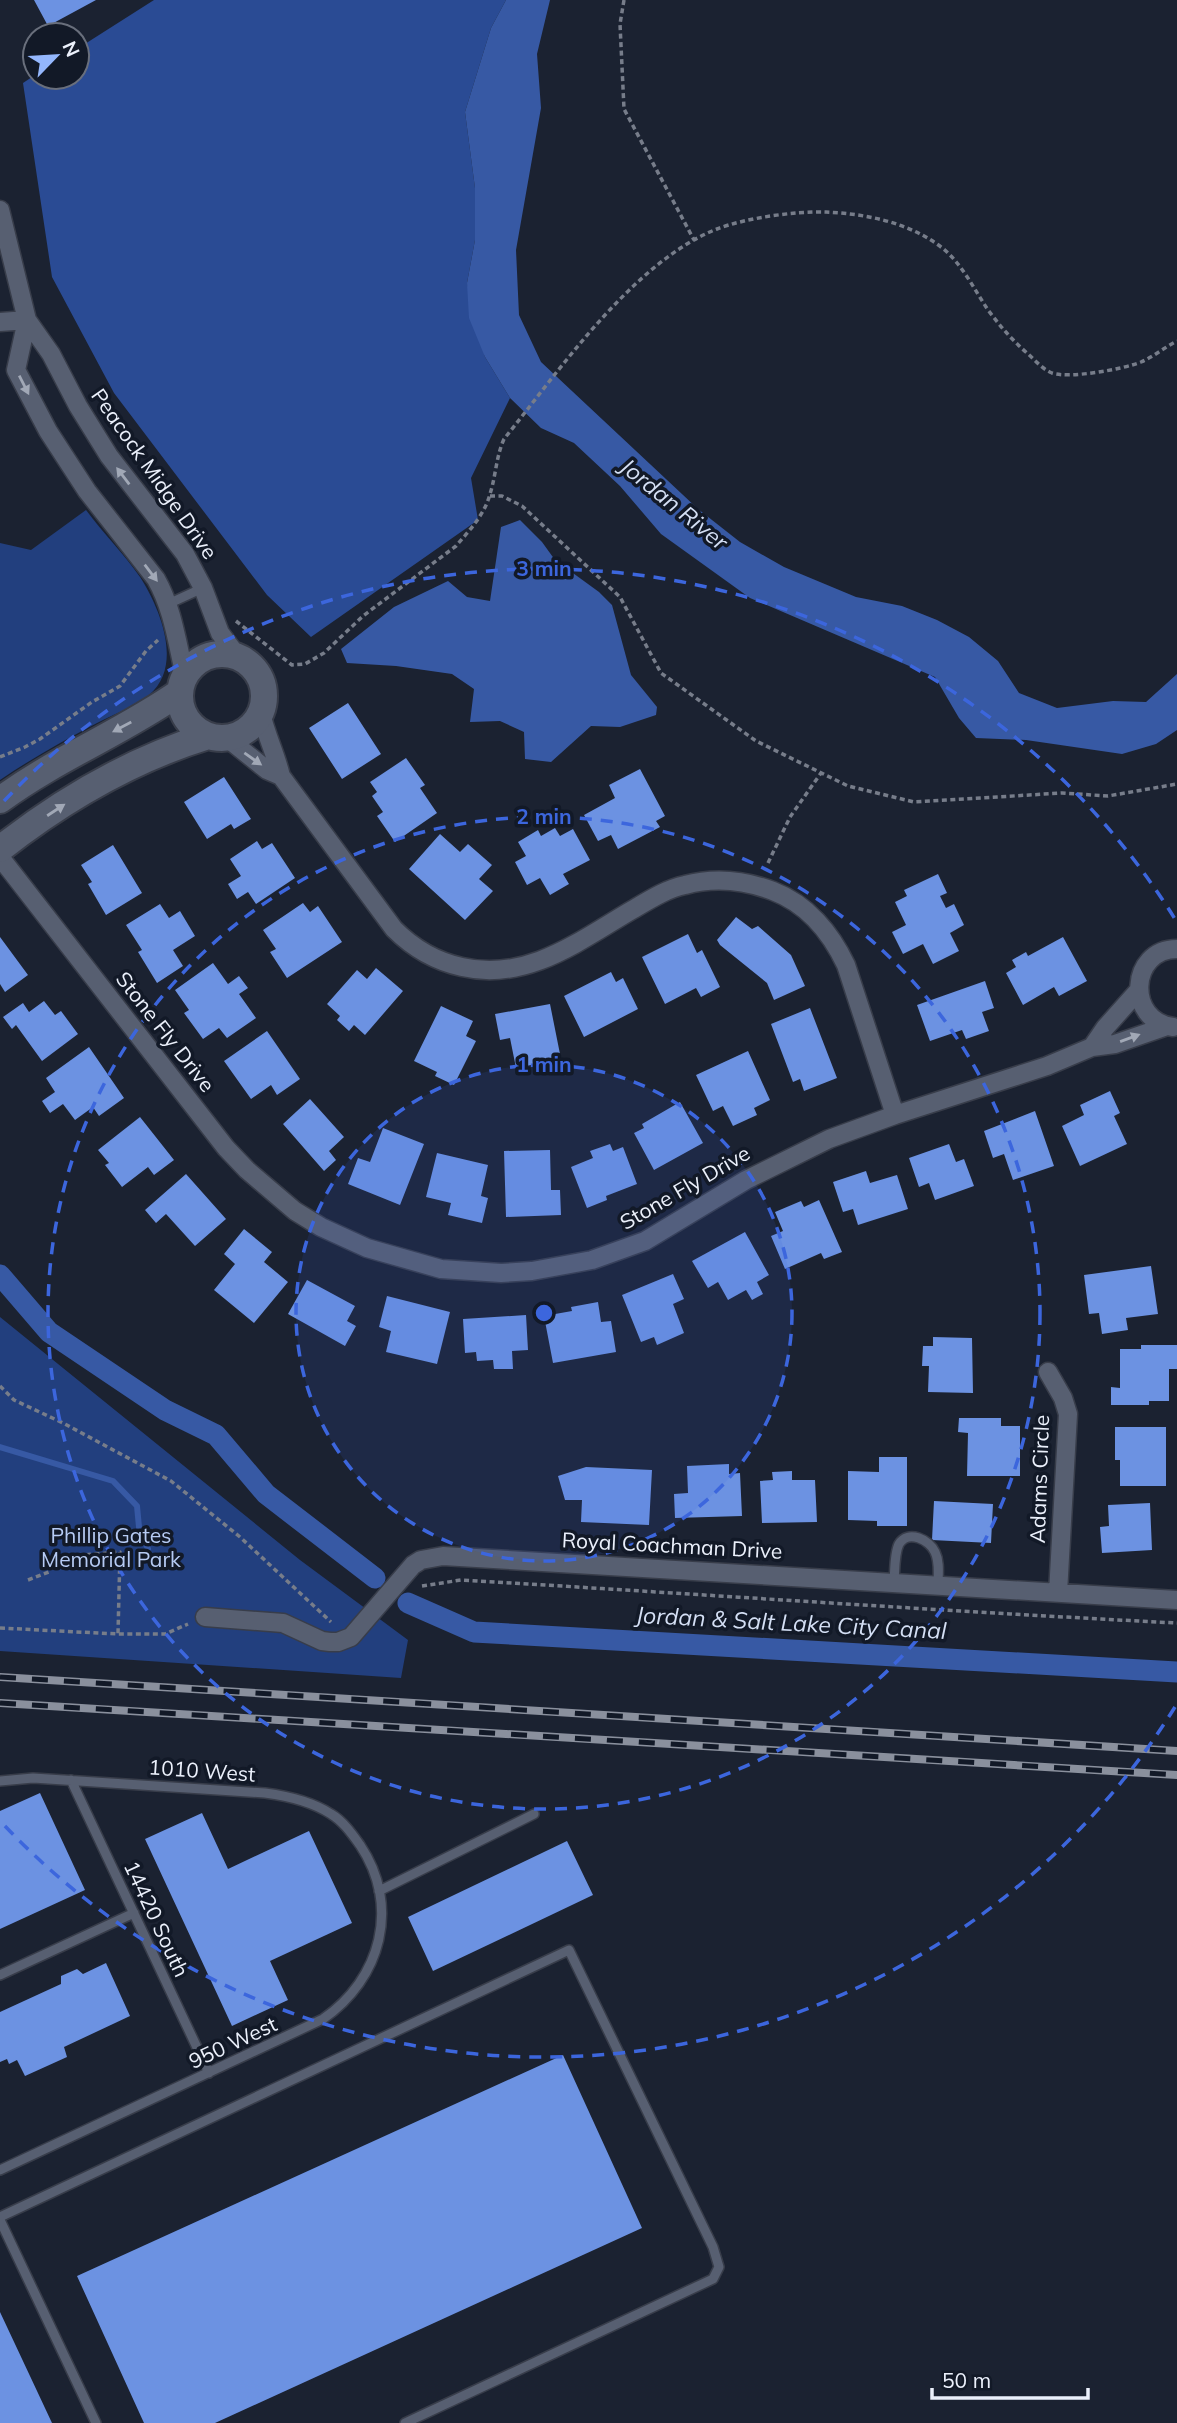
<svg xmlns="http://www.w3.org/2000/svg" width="1177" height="2423" viewBox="0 0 1177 2423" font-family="Mulish,sans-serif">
  <rect width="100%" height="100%" fill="#1b2231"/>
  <path fill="#223f7e" d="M86,510C103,533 124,554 140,577C160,608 184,666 149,695C135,707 114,714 97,723C64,740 31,759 0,780V543L31,550Z
    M0,1317L300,1560L408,1640L401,1678L0,1651Z"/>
  <path fill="#2a4b94" d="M154,0H506L491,28L465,112L475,188V240L467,283L485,357L510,398L471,478L478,520L311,637L267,595L114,393L52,277L23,83L35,75V77H77V49Z"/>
  <path fill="#3759a4" d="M506,0H550L537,54L541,108L516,250L519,315L541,362L698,509L740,542L784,567L856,597L902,606L937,620L969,637L998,661L1019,693L1057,708L1113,701L1146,702L1177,674V730L1156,744L1122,754L1026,740L976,738L959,718L935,677L750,598L661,534L620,486L574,443L541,428L510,398L485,357L469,318L467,283L475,240V188L465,112L491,28Z
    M520,520L542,542L555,560L599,592L612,605L631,675L657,707L656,715L620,727L591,726L551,762L525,759L524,732L500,721L470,722L474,689L452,674L396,666L347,663L341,649L394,607L448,581L467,597L490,601L501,527Z"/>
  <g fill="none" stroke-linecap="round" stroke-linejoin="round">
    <path stroke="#3759a4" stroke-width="6" d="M0,1447L113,1481L137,1506L139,1527L148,1549"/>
    <path stroke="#3759a4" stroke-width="21" d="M0,1275L49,1332L165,1410L216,1435L266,1494L375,1578
      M408,1603L474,1632L1177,1672"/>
  </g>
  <path fill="#6c92e2" d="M34,0H96L48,26Z
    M348,703L381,754L342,779L309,728Z
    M406,758L425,785L420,788L437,813L395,842L377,816L383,812L372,796L377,792L370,782Z
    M640,769L665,816L656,821L660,827L618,849L611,835L598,841L584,815L615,798L609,785Z
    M224,777L251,819L234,829L231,824L207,839L184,802Z
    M555,828L560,836L573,829L590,860L563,874L569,884L550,895L540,878L527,885L515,862L526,856L518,842L538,830L541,836Z
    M440,834L460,852L468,844L492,865L479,879L493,891L465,920L409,869Z
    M257,841L262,849L272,843L295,878L256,904L248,892L237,899L228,884L241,876L230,859Z
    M113,845L142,893L106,915L88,884L92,882L81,865Z
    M938,874L947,893L940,896L946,908L954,904L964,925L950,933L959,951L933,964L923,944L903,954L892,932L906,925L895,902L907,896L904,890Z
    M303,903L310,912L318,906L342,942L287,978L270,952L276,949L263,930Z
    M160,904L169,918L180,911L195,936L173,950L183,966L157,983L138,952L142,950L126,925Z
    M736,917L752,929L758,926L791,955L805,986L774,1000L767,983L720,945L717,940Z
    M688,934L697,953L702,950L720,987L701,997L696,988L665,1004L642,957Z
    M0,937L28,975L5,992L0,984Z
    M1063,937L1087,981L1059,996L1054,987L1023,1005L1006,973L1016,967L1012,960L1026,952L1028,956Z
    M213,963L228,984L239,976L248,988L239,994L256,1018L227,1038L219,1028L203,1039L184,1013L189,1010L175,990Z
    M376,968L403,991L365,1035L354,1025L349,1031L337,1020L340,1016L327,1004L357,970L367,979Z
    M611,972L616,982L623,978L638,1009L584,1037L564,996Z
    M985,981L994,1008L982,1012L989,1031L966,1039L962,1030L930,1041L917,1005Z
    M44,1001L55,1015L61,1011L78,1034L42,1061L16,1025L12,1029L3,1017L23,1003L29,1012Z
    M550,1004L561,1059L516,1068L510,1038L500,1040L495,1014Z
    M441,1006L473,1021L466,1036L476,1041L454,1085L435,1076L437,1072L414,1061Z
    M810,1008L837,1078L804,1091L800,1079L793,1082L771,1024Z
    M267,1031L300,1079L277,1095L271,1085L251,1099L224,1061Z
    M89,1047L124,1098L99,1116L93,1107L75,1120L63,1104L50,1113L42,1101L55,1092L46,1078Z
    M748,1051L770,1100L754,1108L757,1115L733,1126L723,1106L713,1111L696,1075Z
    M1110,1091L1120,1113L1114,1116L1127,1144L1080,1166L1062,1126L1084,1115L1080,1105Z
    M310,1099L344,1137L329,1151L336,1160L324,1171L283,1124Z
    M680,1102L703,1143L654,1170L634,1133L644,1128L642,1124Z
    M1035,1111L1054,1166L1013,1180L1004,1154L993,1158L984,1131Z
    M140,1117L174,1160L154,1175L148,1167L122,1187L105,1165L109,1163L98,1150Z
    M383,1128L424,1144L400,1205L348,1184L358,1158L370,1162Z
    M610,1144L613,1151L623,1147L637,1184L606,1196L607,1200L587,1208L571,1167L593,1158L590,1151Z
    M949,1144L956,1162L964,1159L974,1186L935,1200L929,1183L919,1187L909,1158Z
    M550,1150L551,1190H560L561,1215L506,1217L504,1151Z
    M437,1153L488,1165L481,1196L488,1198L482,1223L448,1215L451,1203L426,1197Z
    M866,1171L870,1183L897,1175L908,1209L858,1225L853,1209L843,1212L833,1182Z
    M186,1174L226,1219L195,1246L166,1214L156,1223L145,1210Z
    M819,1200L842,1252L824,1259L821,1253L785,1269L771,1236L783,1231L775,1212L801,1201L804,1207Z
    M244,1229L272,1252L264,1262L288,1282L254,1323L214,1290L235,1264L224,1254Z
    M745,1232L769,1275L757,1282L763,1294L752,1300L746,1290L728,1300L718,1282L708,1288L692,1261Z
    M1151,1266L1158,1314L1126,1318L1128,1330L1102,1334L1099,1313L1089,1314L1084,1275Z
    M673,1274L684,1299L673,1304L684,1333L657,1345L654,1337L641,1342L622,1295Z
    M307,1280L355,1306L347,1321L356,1326L345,1346L288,1314Z
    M387,1296L450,1312L437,1364L386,1352L391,1331L379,1327Z
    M598,1302L601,1322L611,1321L616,1352L553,1363L544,1316L572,1311L571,1307Z
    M526,1315L528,1350L512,1351L513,1369H494L493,1360L477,1361L476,1352L465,1353L463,1319Z
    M933,1337L972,1338L973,1393L928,1392L929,1366H922L923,1346H933Z
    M1141,1345H1177V1369H1169V1401H1149V1405H1111V1387L1120,1388V1349H1141Z
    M959,1418H1001V1426H1020V1476H967L968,1433L958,1432Z
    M1115,1427H1166V1486H1120V1460H1115Z
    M879,1457H907V1526H877V1521L848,1520V1471L879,1472Z
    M729,1464V1474L740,1473L742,1516L675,1518L674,1494L688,1493L687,1466Z
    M586,1467L652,1470L649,1525L581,1522L582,1500H565L558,1476Z
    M792,1471V1480H815L817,1522L762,1523L760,1481L773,1480L772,1472Z
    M934,1501L993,1504L991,1543L932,1540Z
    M1150,1503L1152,1550L1102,1553L1100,1527L1109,1526L1108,1505Z
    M40,1793L85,1890L0,1929V1811Z
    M202,1813L228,1869L309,1831L352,1923L270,1961L288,2000L232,2026L145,1839Z
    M567,1841L593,1895L433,1971L408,1917Z
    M106,1963L130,2016L64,2047L67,2057L25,2076L17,2060L9,2064L7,2059L0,2062V2012L61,1984V1976L77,1969L83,1974Z
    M563,2055L642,2228L215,2423H144L77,2276Z
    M0,2312L52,2423H0Z"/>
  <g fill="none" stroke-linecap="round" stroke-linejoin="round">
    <defs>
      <path id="lane" d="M168,604L203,588
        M894,1583C895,1571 894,1554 899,1544C908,1529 930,1540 935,1552C940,1562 938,1575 938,1585
        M71,1780L209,2073
        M0,1781L33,1778L265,1793C288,1796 311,1801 331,1814C343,1821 352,1834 360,1845C401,1906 381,1979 323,2019L0,2170
        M379,1891L534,1814
        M0,1975L134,1913
        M0,2217L569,1950L713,2247L719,2267L713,2279L405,2423
        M0,2220L96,2423"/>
      <path id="street" d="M0,210L27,320L51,354L78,406L109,456L185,554L203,588L220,633L238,657
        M27,320L16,370L48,431L87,491L156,579C173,609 177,643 185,676
        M0,322L27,320
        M261,713C266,735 276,755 281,776L394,929C413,948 434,961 462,967C527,982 579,941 632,910C649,900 666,889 685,885C715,877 744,880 773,891C807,904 831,933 846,965L895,1115
        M227,738L267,770L281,776
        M0,857L226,1148L247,1170L295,1211L321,1227L367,1248L441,1269L501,1273L532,1271L592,1260L645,1241L746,1180L829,1139L895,1115L1047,1066L1092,1047L1115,1044L1167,1026
        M1173,1027C1126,1021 1129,949 1177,949
        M1092,1047L1105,1028L1138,991
        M1048,1372L1063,1398L1068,1414L1058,1593
        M205,1617L283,1623L322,1641L330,1642H338L351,1637L413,1565L421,1560L443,1556L1177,1600"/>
      <path id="secondary" d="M180 696a42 42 0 1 1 84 0a42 42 0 1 1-84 0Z
        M0,800C57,758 123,732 180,692
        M0,849C61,801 133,759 208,736"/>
    </defs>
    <use href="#lane" stroke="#383d4a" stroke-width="12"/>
    <use href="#street" stroke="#383d4a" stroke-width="21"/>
    <use href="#secondary" stroke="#383d4a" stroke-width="30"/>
    <path stroke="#777d8a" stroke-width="3.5" stroke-dasharray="5 3.5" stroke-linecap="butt" d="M624,0L620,24L624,109L694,240
      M490,496H502L522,506L620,597L661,673L756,741L848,786L914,802L1062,793L1108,796L1177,784
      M236,621L292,665L305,664L324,653L363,616L456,546C469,531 485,514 490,494C496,475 496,457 504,439C559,371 634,261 717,229C745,218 796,211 826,212C866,214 908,222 941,247C961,262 974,289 988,310C1000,326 1012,340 1027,353C1035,360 1042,369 1052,373C1069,379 1124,369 1141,362C1153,357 1165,347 1177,341
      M0,757L25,747L40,739L92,702L120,686L146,651L158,640
      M768,863L790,817L821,773
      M0,1386L14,1400L63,1423L171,1481L240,1537L331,1622
      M28,1580L49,1572L58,1557L120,1552L118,1634
      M422,1586L461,1580C700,1594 938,1611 1177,1623
      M0,1628L118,1634H165L188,1624"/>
    <use href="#lane" stroke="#575f71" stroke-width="9"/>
    <use href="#street" stroke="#575f71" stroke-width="18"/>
    <use href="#secondary" stroke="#575f71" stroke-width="26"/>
    <defs>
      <path id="rail" d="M0,1677L1177,1751
        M0,1703L1177,1775"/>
    </defs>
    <use href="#rail" stroke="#8a909d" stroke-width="8"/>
    <use href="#rail" stroke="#121927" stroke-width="5" stroke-dasharray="16" stroke-linecap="butt"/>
  </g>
  <defs><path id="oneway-solid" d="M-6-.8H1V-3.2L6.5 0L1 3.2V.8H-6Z" transform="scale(1.75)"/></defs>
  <g fill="#a1a8b6">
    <use href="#oneway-solid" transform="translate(24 385) rotate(63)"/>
    <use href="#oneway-solid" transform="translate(123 476) rotate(-127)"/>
    <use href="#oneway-solid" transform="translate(151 573) rotate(53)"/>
    <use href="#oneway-solid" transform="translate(122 727) rotate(152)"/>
    <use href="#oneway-solid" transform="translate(253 759) rotate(35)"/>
    <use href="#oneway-solid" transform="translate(56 810) rotate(-33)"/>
    <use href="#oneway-solid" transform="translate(1130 1038) rotate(-20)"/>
  </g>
  <circle cx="544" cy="1313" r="248" fill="#3c66dd" fill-opacity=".12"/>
  <g fill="none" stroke="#3c66dd" stroke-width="3.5" stroke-dasharray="12 9">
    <circle cx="544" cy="1313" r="248"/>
    <circle cx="544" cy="1313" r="496"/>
    <path d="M1175 1707A744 744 0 0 1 4 1825M4 801A744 744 0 0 1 1175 919"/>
  </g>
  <g text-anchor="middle" stroke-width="7" stroke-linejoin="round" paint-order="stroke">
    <g font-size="21" fill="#ebf0fb" stroke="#121927">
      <text transform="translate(154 474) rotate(55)" y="7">Peacock Midge Drive</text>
      <text transform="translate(165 1032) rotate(52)" y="7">Stone Fly Drive</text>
      <text transform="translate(685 1188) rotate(-30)" y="7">Stone Fly Drive</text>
      <text transform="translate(1040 1479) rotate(-88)" y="7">Adams Circle</text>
      <text transform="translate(672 1546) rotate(3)" y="7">Royal Coachman Drive</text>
      <text transform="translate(202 1771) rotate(4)" y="7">1010 West</text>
      <text transform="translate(156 1919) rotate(65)" y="7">14420 South</text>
      <text transform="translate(233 2043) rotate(-25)" y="7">950 West</text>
    </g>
    <g font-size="21" fill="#b6cbf4" stroke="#121927">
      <text x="111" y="1543">Phillip Gates<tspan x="111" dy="24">Memorial Park</tspan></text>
    </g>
    <g font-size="23" font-style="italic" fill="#d4dff4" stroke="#121927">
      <text transform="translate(674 504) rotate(39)" y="8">Jordan River</text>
      <text transform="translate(791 1623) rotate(3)" y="8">Jordan &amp; Salt Lake City Canal</text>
    </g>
  </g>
  <circle cx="544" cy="1313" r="10" fill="#3c66dd" stroke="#121927" stroke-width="3.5"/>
  <g font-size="21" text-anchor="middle" font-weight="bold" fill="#3c66dd" stroke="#121927" stroke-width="7" stroke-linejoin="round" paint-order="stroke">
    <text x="544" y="576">3 min</text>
    <text x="544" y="824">2 min</text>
    <text x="544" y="1072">1 min</text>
  </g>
  <g transform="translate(56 56) rotate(65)"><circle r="33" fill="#121927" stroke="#696f7c" stroke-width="2"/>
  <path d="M0-5L12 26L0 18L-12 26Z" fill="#94b7fd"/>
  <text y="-10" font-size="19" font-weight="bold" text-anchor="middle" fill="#ebf0fb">N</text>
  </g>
  <path d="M932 2388v10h156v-10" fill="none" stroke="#ebf0fb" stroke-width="3.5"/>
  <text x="942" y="2388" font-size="21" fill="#ebf0fb" stroke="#121927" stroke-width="5" paint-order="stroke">50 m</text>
</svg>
